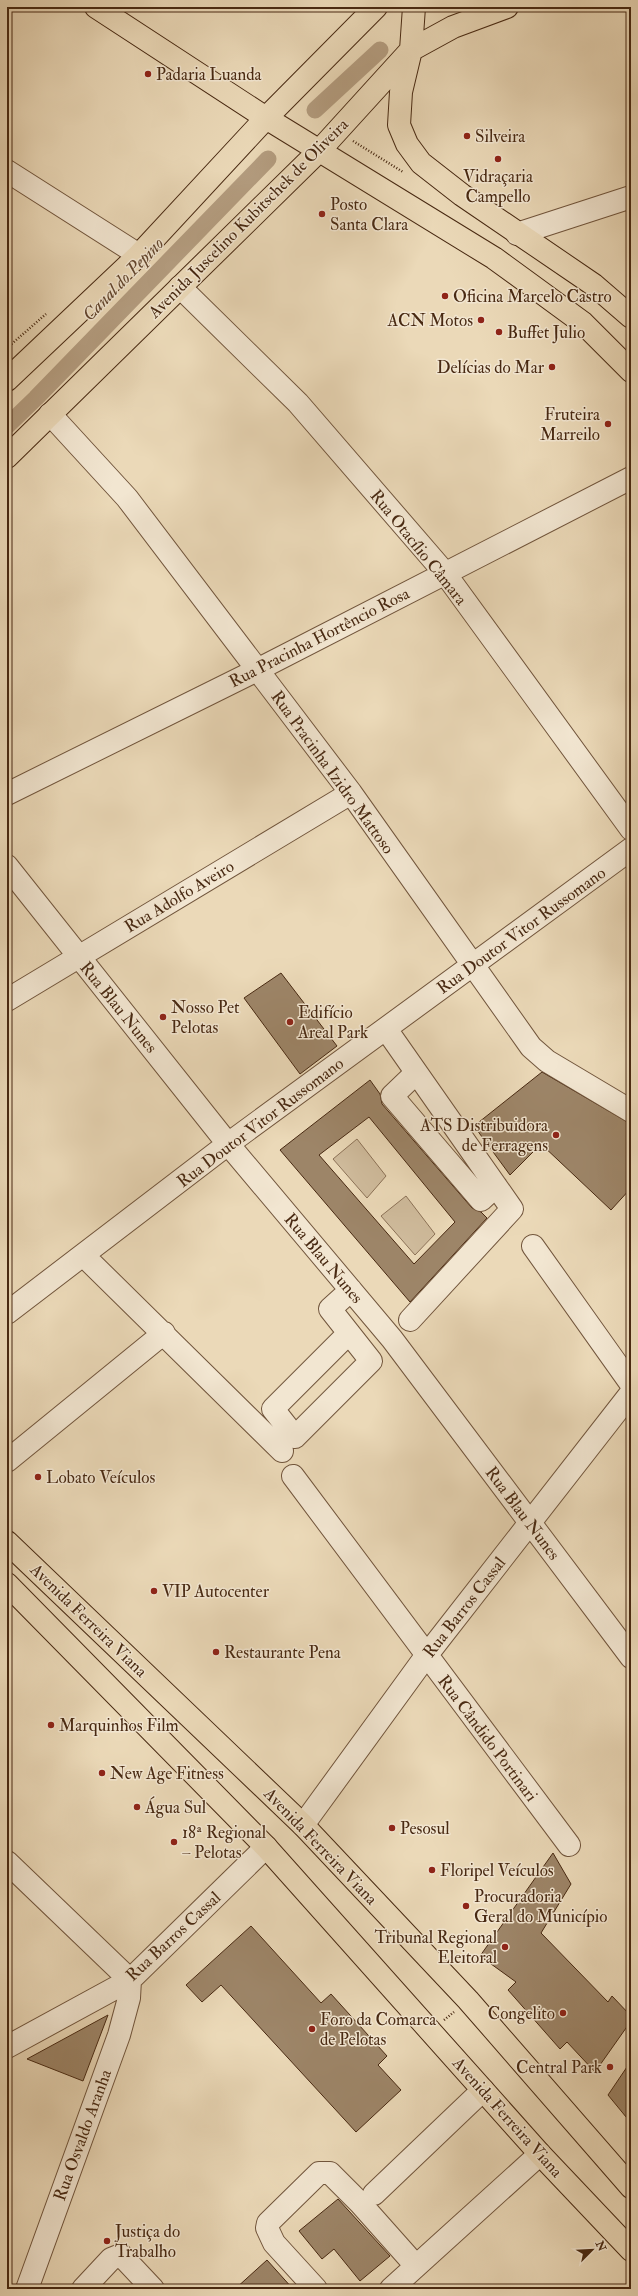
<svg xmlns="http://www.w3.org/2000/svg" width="638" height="2296" viewBox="0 0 638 2296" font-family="'IM FELL Double Pica',serif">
  <rect width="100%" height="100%" fill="#ebd9b8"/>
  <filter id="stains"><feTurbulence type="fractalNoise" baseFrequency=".005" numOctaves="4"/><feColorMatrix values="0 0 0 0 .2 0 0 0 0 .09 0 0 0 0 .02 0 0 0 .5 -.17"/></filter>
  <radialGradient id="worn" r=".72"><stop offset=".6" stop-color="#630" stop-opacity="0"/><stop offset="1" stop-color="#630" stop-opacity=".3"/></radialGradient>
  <path fill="#cfbb9c" stroke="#8c7257" d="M357,1139L386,1176L367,1198L333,1159Z
    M406,1196L435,1234L415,1255L381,1216Z"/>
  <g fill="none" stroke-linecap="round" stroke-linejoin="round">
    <path stroke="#b49d80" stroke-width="17" d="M315,110L380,50
      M7,426L36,398L268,159"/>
  </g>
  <path fill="#9d8568" stroke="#482912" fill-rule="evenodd" d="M281,973L337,1046L300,1074L244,998Z
    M542,1072L631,1124V1188L611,1210L541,1144L510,1175L474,1126Z
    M370,1080L380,1094L382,1104L472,1208L481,1212L487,1218L410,1302L280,1150ZM369,1117L455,1222L414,1264L319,1155Z
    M553,1853L571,1884L541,1933L608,2002L612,1996L631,2016V2021L595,2072L567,2042L560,2049L508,1990L516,1982L480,1956Z
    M251,1926L321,2003L331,1994L387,2056L378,2065L401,2090L356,2132L221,1985L202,2002L186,1985Z
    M108,2015L83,2081L27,2059Z
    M631,2061V2123L608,2095Z
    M338,2199L390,2256L360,2281L334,2249L322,2259L299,2231Z
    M267,2260L293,2289H235Z"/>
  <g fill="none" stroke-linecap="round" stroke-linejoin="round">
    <defs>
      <path id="minor" d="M7,171L139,255
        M517,234L631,197
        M180,287L298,403L444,572L631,829
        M50,414L127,498L351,793L531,1047L547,1061L631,1111
        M7,794L257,670L631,478
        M7,866L228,1144L392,1339L631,1657
        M7,1000L351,793
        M386,1029L512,1209L410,1320
        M416,1073L392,1096L481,1200L496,1186
        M533,1246L631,1384
        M83,1255L282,1451
        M7,1313L228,1144L631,849
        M349,1333L273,1409L295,1437L371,1361L330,1309L351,1290
        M7,1461L164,1333
        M293,1476L569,1845
        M303,1825L426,1656L631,1393
        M7,1862L130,1980
        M7,2047L130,1980L266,1847
        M374,2194L483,2090
        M27,2289L119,2035L129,1998L130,1980
        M83,2289L111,2259L121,2255L153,2289
        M316,2289L274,2243L267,2228L268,2223L319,2173H330L360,2203L416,2266
        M391,2289L540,2154"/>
      <path id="major" d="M96,7L266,118L494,258L583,323L631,371
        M414,7L411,50L401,92L399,125L407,144L421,163L462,195L594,285L631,317
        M7,380L139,255L266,118L376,7
        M7,457L320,150L411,50L453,27L507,7
        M7,1542L303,1825L468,2000L631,2187
        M7,1584L266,1847L540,2154L631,2250"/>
    </defs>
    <use href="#minor" stroke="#71553c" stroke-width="24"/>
    <use href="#major" stroke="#482912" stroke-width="24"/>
    <path stroke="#482912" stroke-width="2.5" stroke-dasharray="1 2" stroke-linecap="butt" d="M353,141L403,172
      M7,348L46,314
      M444,2020L454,2012"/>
    <use href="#minor" stroke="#f2e6d1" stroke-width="22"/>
    <use href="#major" stroke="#ebd9b8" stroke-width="22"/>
  </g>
  <g fill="#8f2418" stroke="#f2e6d1" stroke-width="1.5">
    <circle cx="148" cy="74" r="4"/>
    <circle cx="467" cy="136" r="4"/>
    <circle cx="498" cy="159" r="4"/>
    <circle cx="322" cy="214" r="4"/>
    <circle cx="445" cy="296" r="4"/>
    <circle cx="481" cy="320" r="4"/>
    <circle cx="499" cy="332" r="4"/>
    <circle cx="552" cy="367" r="4"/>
    <circle cx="608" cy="424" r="4"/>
    <circle cx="163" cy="1017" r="4"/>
    <circle cx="290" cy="1022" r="4"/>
    <circle cx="556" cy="1135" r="4"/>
    <circle cx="38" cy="1477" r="4"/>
    <circle cx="154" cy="1591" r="4"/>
    <circle cx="216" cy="1652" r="4"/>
    <circle cx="51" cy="1725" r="4"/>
    <circle cx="102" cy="1773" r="4"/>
    <circle cx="137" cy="1807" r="4"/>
    <circle cx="392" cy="1828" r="4"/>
    <circle cx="174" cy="1842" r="4"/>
    <circle cx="432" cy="1870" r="4"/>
    <circle cx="466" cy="1906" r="4"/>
    <circle cx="505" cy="1947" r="4"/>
    <circle cx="563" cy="2013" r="4"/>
    <circle cx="312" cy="2029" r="4"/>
    <circle cx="610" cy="2067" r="4"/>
    <circle cx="107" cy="2241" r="4"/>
  </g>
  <g text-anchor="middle" stroke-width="3" stroke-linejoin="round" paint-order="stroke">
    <g font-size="17" fill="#482912" stroke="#f2e6d1" text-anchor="start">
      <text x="156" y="80">Padaria Luanda</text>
      <text x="475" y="142">Silveira</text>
      <text x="498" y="182" text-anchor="middle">Vidraçaria<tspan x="498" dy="20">Campello</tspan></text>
      <text x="330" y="210">Posto<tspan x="330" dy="20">Santa Clara</tspan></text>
      <text x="453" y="302">Oficina Marcelo Castro</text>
      <text x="473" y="326" text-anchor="end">ACN Motos</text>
      <text x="507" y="338">Buffet Julio</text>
      <text x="544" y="373" text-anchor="end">Delícias do Mar</text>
      <text x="600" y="420" text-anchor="end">Fruteira<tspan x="600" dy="20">Marreilo</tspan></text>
      <text x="171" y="1013">Nosso Pet<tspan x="171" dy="20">Pelotas</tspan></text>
      <text x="298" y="1018">Edifício<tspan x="298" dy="20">Areal Park</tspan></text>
      <text x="548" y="1131" text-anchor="end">ATS Distribuidora<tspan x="548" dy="20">de Ferragens</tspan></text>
      <text x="46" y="1483">Lobato Veículos</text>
      <text x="162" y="1597">VIP Autocenter</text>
      <text x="224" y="1658">Restaurante Pena</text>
      <text x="59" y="1731">Marquinhos Film</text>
      <text x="110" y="1779">New Age Fitness</text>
      <text x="145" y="1813">Água Sul</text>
      <text x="400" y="1834">Pesosul</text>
      <text x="182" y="1838">18ª Regional<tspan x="182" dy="20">– Pelotas</tspan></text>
      <text x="440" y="1876">Floripel Veículos</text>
      <text x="474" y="1902">Procuradoria<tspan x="474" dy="20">Geral do Município</tspan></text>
      <text x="497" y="1943" text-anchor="end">Tribunal Regional<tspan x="497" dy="20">Eleitoral</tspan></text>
      <text x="555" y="2019" text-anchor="end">Congelito</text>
      <text x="320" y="2025">Foro da Comarca<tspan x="320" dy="20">de Pelotas</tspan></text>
      <text x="602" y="2073" text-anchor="end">Central Park</text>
      <text x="115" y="2237">Justiça do<tspan x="115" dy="20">Trabalho</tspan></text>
    </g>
    <g font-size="17" fill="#482912" stroke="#f2e6d1">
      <text transform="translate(248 218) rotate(-45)" y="6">Avenida Juscelino Kubitschek de Oliveira</text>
      <text transform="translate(419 547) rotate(51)" y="6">Rua Otacílio Câmara</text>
      <text transform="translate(319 637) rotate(-27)" y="6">Rua Pracinha Hortêncio Rosa</text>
      <text transform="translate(333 772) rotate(54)" y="6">Rua Pracinha Izidro Mattoso</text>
      <text transform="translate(179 896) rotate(-31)" y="6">Rua Adolfo Aveiro</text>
      <text transform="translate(521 930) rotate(-36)" y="6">Rua Doutor Vitor Russomano</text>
      <text transform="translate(119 1007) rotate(51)" y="6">Rua Blau Nunes</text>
      <text transform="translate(260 1122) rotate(-37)" y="6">Rua Doutor Vitor Russomano</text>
      <text transform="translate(324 1258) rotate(50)" y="6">Rua Blau Nunes</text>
      <text transform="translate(523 1513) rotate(53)" y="6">Rua Blau Nunes</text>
      <text transform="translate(464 1607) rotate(-52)" y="6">Rua Barros Cassal</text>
      <text transform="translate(89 1620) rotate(44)" y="6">Avenida Ferreira Viana</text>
      <text transform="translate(488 1738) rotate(53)" y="6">Rua Cândido Portinari</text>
      <text transform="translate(321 1846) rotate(46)" y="6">Avenida Ferreira Viana</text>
      <text transform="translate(173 1936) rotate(-43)" y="6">Rua Barros Cassal</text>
      <text transform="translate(508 2117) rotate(48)" y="6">Avenida Ferreira Viana</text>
      <text transform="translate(82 2135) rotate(-70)" y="6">Rua Osvaldo Aranha</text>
    </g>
    <g font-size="18" font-style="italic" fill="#63462e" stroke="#f2e6d1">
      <text transform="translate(123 279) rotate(-46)" y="6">Canal do Pepino</text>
    </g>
  </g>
  <rect width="638" height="2296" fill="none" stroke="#ebd9b8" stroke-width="24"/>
  <rect x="8" y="8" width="622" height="2280" fill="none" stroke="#482912" stroke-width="2"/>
  <rect x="12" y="12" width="614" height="2272" fill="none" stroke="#482912"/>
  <g transform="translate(592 2250) rotate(66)" stroke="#f2e6d1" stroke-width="3" paint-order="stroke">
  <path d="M0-3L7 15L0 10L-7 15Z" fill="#482912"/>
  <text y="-6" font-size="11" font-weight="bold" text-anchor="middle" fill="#482912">N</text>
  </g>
  <rect width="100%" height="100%" filter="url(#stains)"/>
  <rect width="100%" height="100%" fill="url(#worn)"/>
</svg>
